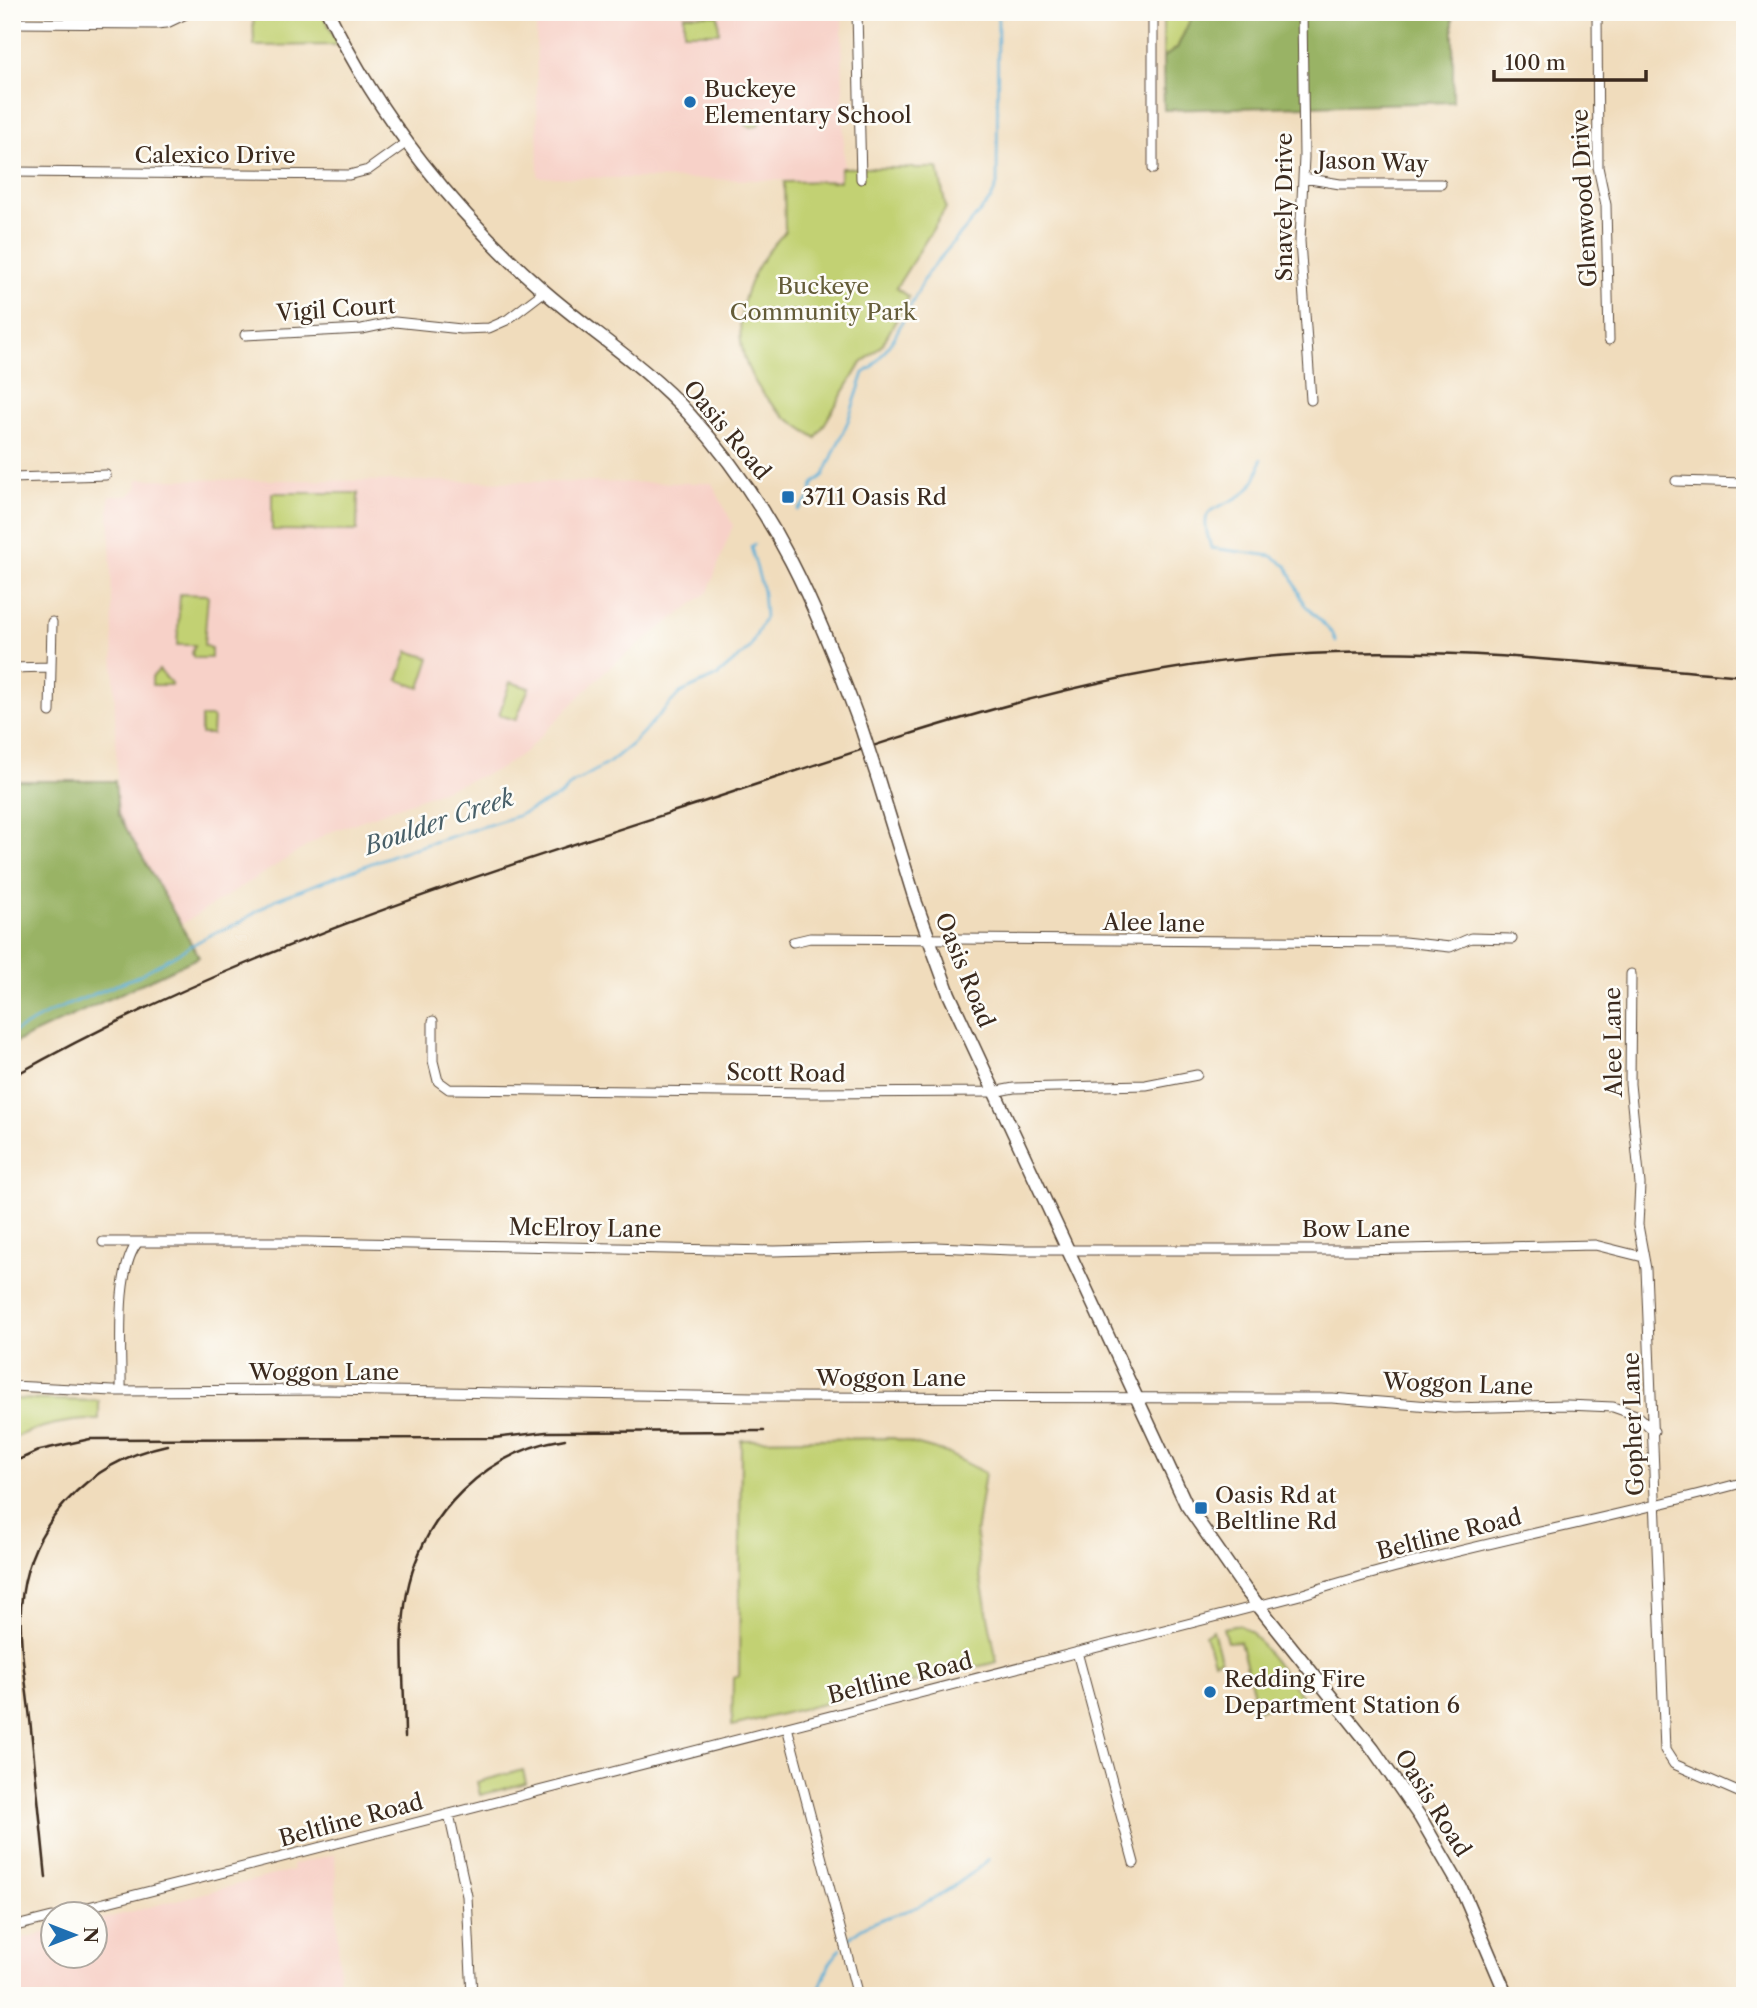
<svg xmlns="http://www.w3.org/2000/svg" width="1757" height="2008" viewBox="0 0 1757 2008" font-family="'Libre Caslon Text',serif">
  <rect width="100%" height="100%" fill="#fdfcf7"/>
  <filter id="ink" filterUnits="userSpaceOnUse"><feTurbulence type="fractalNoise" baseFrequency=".0143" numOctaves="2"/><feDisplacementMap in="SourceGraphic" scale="14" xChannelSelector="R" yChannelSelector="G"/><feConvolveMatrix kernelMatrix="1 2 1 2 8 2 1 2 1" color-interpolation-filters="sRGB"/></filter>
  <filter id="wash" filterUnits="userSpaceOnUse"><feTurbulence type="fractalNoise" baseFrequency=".00686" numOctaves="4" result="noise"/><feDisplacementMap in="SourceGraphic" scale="28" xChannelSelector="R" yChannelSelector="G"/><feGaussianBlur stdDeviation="1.57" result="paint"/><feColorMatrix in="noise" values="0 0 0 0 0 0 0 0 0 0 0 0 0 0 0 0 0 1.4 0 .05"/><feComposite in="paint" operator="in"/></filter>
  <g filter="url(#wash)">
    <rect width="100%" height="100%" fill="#f0dcbc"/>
    <path fill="#f7d1c8" d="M536,12H842L844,168L840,181L538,177Z
      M138,479L712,483L733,525L708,592L606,670L526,751L500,769L328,833L182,924L118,814L109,501L110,496H129L137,488Z
      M335,1854L340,1996H12V1941L52,1931V1955H94L95,1921L293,1870L292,1865Z"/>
    <path fill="#c2d173" stroke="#7e7e48" stroke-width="2" d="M253,12H322L338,45L254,46Z
      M1163,12H1194L1177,48L1163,58Z
      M684,15H718L719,33H684Z
      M743 118a9 9 0 1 1 18 0a9 9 0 1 1-18 0Z
      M841,168H938L946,208L896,288L909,297L882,345L860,365L816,438C799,426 782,417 769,401C721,346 738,280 785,232L784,182L840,181Z
      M272,493H358L357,531L272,530Z
      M180,594L208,595L204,645L211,648V658H194L192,653L195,645H177Z
      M408,651L430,658L420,688L398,680Z
      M159,670L172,684L171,685H152V677Z
      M510,682L529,688L516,720L499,715Z
      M201,717H213L212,734H201Z
      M12,1399L99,1401V1420C70,1419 38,1426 12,1439Z
      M893,1438L947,1453L985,1473L976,1533L980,1576L997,1662L732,1726L733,1678L739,1676L741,1440Z
      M1239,1625L1252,1633L1302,1697L1300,1699L1258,1710L1240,1641L1227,1642L1223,1628Z
      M1213,1630L1221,1659L1214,1661L1205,1635Z
      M523,1770L526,1783L480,1795L477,1782Z"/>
    <path fill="#99b365" stroke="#6a6e42" stroke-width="2" d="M1194,12H1453V102L1164,110L1163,58L1177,48Z
      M12,781H115L118,814L199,957L12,1044Z"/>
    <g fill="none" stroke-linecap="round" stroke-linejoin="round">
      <path stroke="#5bafd7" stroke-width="2.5" d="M1261,459C1255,511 1206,498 1206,521C1205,530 1209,539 1211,548L1272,556L1287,566L1304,604L1333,634L1336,642
        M798,510L810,498L813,484L824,475L848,421L864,373L873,367L894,338L928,272L991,199L997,185L998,12
        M12,1033L53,1011L138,976L208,936L239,923L274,900L398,853L517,816L561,795L572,784L610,762L632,744L680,693L717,676L750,648L765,617L763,591L751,547L754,544
        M848,1940C865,1919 897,1917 921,1905C945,1893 968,1878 989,1859
        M816,1996L830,1963L841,1948"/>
    </g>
  </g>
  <g filter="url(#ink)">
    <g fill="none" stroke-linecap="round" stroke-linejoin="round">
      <defs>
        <path id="minor" d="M857,12L861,179
          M1153,12V169
          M1302,12L1304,157L1300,241L1311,400
          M1597,12L1598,167L1606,205L1609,340
          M12,23L156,24L167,23L186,14
          M12,172L349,175L368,170L407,142
          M1304,178L1340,184H1441
          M245,335L362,329L395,322L461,329L489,328L507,320L545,291
          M12,478L106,475
          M1676,481L1745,483
          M12,668L49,667
          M50,712L52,622
          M793,942L810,938L1404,942L1450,947L1471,938L1512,939
          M1631,974L1630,1084L1640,1184L1638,1225L1646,1269L1665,1750L1674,1764L1745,1795
          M433,1021V1061L438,1081L449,1089L811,1093L993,1092L1014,1088L1146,1085L1197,1075
          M103,1242H306L774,1251L935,1247L1011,1250H1358L1595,1245L1643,1257
          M12,1386L113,1391L328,1390L753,1397L1332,1398L1454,1408L1567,1405L1613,1407L1636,1415L1654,1431
          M121,1391C122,1353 114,1271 138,1242
          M1077,1652L1134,1863
          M787,1727L858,1996
          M449,1814L467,1896L472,1996
          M65,1913L1300,1595C1446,1548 1597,1523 1745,1482
          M12,1927L52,1917"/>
        <path id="secondary" d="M328,12C379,118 456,214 544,291C592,333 646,366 689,414C776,509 817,608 861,727
          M877,776L916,903L949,994L1186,1504L1245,1589L1373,1749L1420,1817L1461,1888L1507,1996"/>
      </defs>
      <use href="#minor" stroke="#564536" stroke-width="11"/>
      <use href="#secondary" stroke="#564536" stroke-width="15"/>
      <use href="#minor" stroke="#fff" stroke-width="9"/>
      <use href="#secondary" stroke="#fff" stroke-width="12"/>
      <path stroke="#3b2a1e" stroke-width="2.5" d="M12,1077C232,952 473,877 712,799C901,737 1090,667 1291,655C1442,645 1595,664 1745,676
        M12,1463L40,1450L90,1439L493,1438L546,1432L764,1431
        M405,1737C405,1690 398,1639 407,1593C422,1515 486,1451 565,1439
        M46,1878C41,1825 35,1772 30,1719C26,1682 19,1644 21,1607C27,1525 87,1462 167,1445"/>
      <defs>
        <path id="secondary-bridge" d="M861,727L877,776"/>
      </defs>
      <use href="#secondary-bridge" stroke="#564536" stroke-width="15" stroke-linecap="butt"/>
      <use href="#secondary-bridge" stroke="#fff" stroke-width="12"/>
    </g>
  </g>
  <g fill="#1f6fb2" stroke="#fdfcf7" stroke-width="2.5">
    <circle cx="690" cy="102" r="7"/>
    <rect x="781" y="490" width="14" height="14" rx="3.5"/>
    <rect x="1194" y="1501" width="14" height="14" rx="3.5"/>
    <circle cx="1210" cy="1692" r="7"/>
  </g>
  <g text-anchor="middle" stroke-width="5" stroke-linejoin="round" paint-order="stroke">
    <g font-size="23" fill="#3b2a1e" stroke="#fdfcf7" text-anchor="start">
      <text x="704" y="97">Buckeye<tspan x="704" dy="26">Elementary School</tspan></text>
      <text x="802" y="505">3711 Oasis Rd</text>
      <text x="1215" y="1503">Oasis Rd at<tspan x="1215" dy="26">Beltline Rd</tspan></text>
      <text x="1224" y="1687">Redding Fire<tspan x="1224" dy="26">Department Station 6</tspan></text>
    </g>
    <g font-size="23" fill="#3b2a1e" stroke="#fdfcf7">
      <text x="215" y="163">Calexico Drive</text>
      <text transform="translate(1373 162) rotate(2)" y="8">Jason Way</text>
      <text transform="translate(1584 198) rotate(-93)" y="8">Glenwood Drive</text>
      <text transform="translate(1284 207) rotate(-90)" y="8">Snavely Drive</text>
      <text transform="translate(336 309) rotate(-4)" y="8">Vigil Court</text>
      <text transform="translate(727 430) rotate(50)" y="8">Oasis Road</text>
      <text transform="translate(1154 923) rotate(1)" y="8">Alee lane</text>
      <text transform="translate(965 970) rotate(68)" y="8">Oasis Road</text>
      <text transform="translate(1613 1042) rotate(-91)" y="8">Alee Lane</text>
      <text transform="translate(786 1073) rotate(1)" y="8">Scott Road</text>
      <text transform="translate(585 1228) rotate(1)" y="8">McElroy Lane</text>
      <text x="1356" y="1237">Bow Lane</text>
      <text x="324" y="1380">Woggon Lane</text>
      <text x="891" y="1386">Woggon Lane</text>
      <text transform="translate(1458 1384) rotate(2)" y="8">Woggon Lane</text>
      <text transform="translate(1633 1424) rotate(-92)" y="8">Gopher Lane</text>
      <text transform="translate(1449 1534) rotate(-14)" y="8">Beltline Road</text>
      <text transform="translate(900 1678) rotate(-14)" y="8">Beltline Road</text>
      <text transform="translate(1433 1803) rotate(58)" y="8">Oasis Road</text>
      <text transform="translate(351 1820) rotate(-15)" y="8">Beltline Road</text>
    </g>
    <g font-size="23" fill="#645c38" stroke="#fdfcf7">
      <text x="823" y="294">Buckeye<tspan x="823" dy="26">Community Park</tspan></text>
    </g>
    <g font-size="24" font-style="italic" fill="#485f68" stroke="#fdfcf7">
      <text transform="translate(439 822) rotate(-19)" y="8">Boulder Creek</text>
    </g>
  </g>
  <rect width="1757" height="2008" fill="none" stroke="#fdfcf7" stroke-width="42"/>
  <g transform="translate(74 1935) rotate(90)"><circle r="33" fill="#fdfcf7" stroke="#afa8a0" stroke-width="2"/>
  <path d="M0-5L12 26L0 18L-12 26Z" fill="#1f6fb2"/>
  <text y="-10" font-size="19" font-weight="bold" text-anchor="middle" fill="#3b2a1e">N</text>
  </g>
  <path d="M1494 70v10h152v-10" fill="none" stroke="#3b2a1e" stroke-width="3.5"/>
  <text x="1505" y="70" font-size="21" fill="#3b2a1e" stroke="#fdfcf7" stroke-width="5" paint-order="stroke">100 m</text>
</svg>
